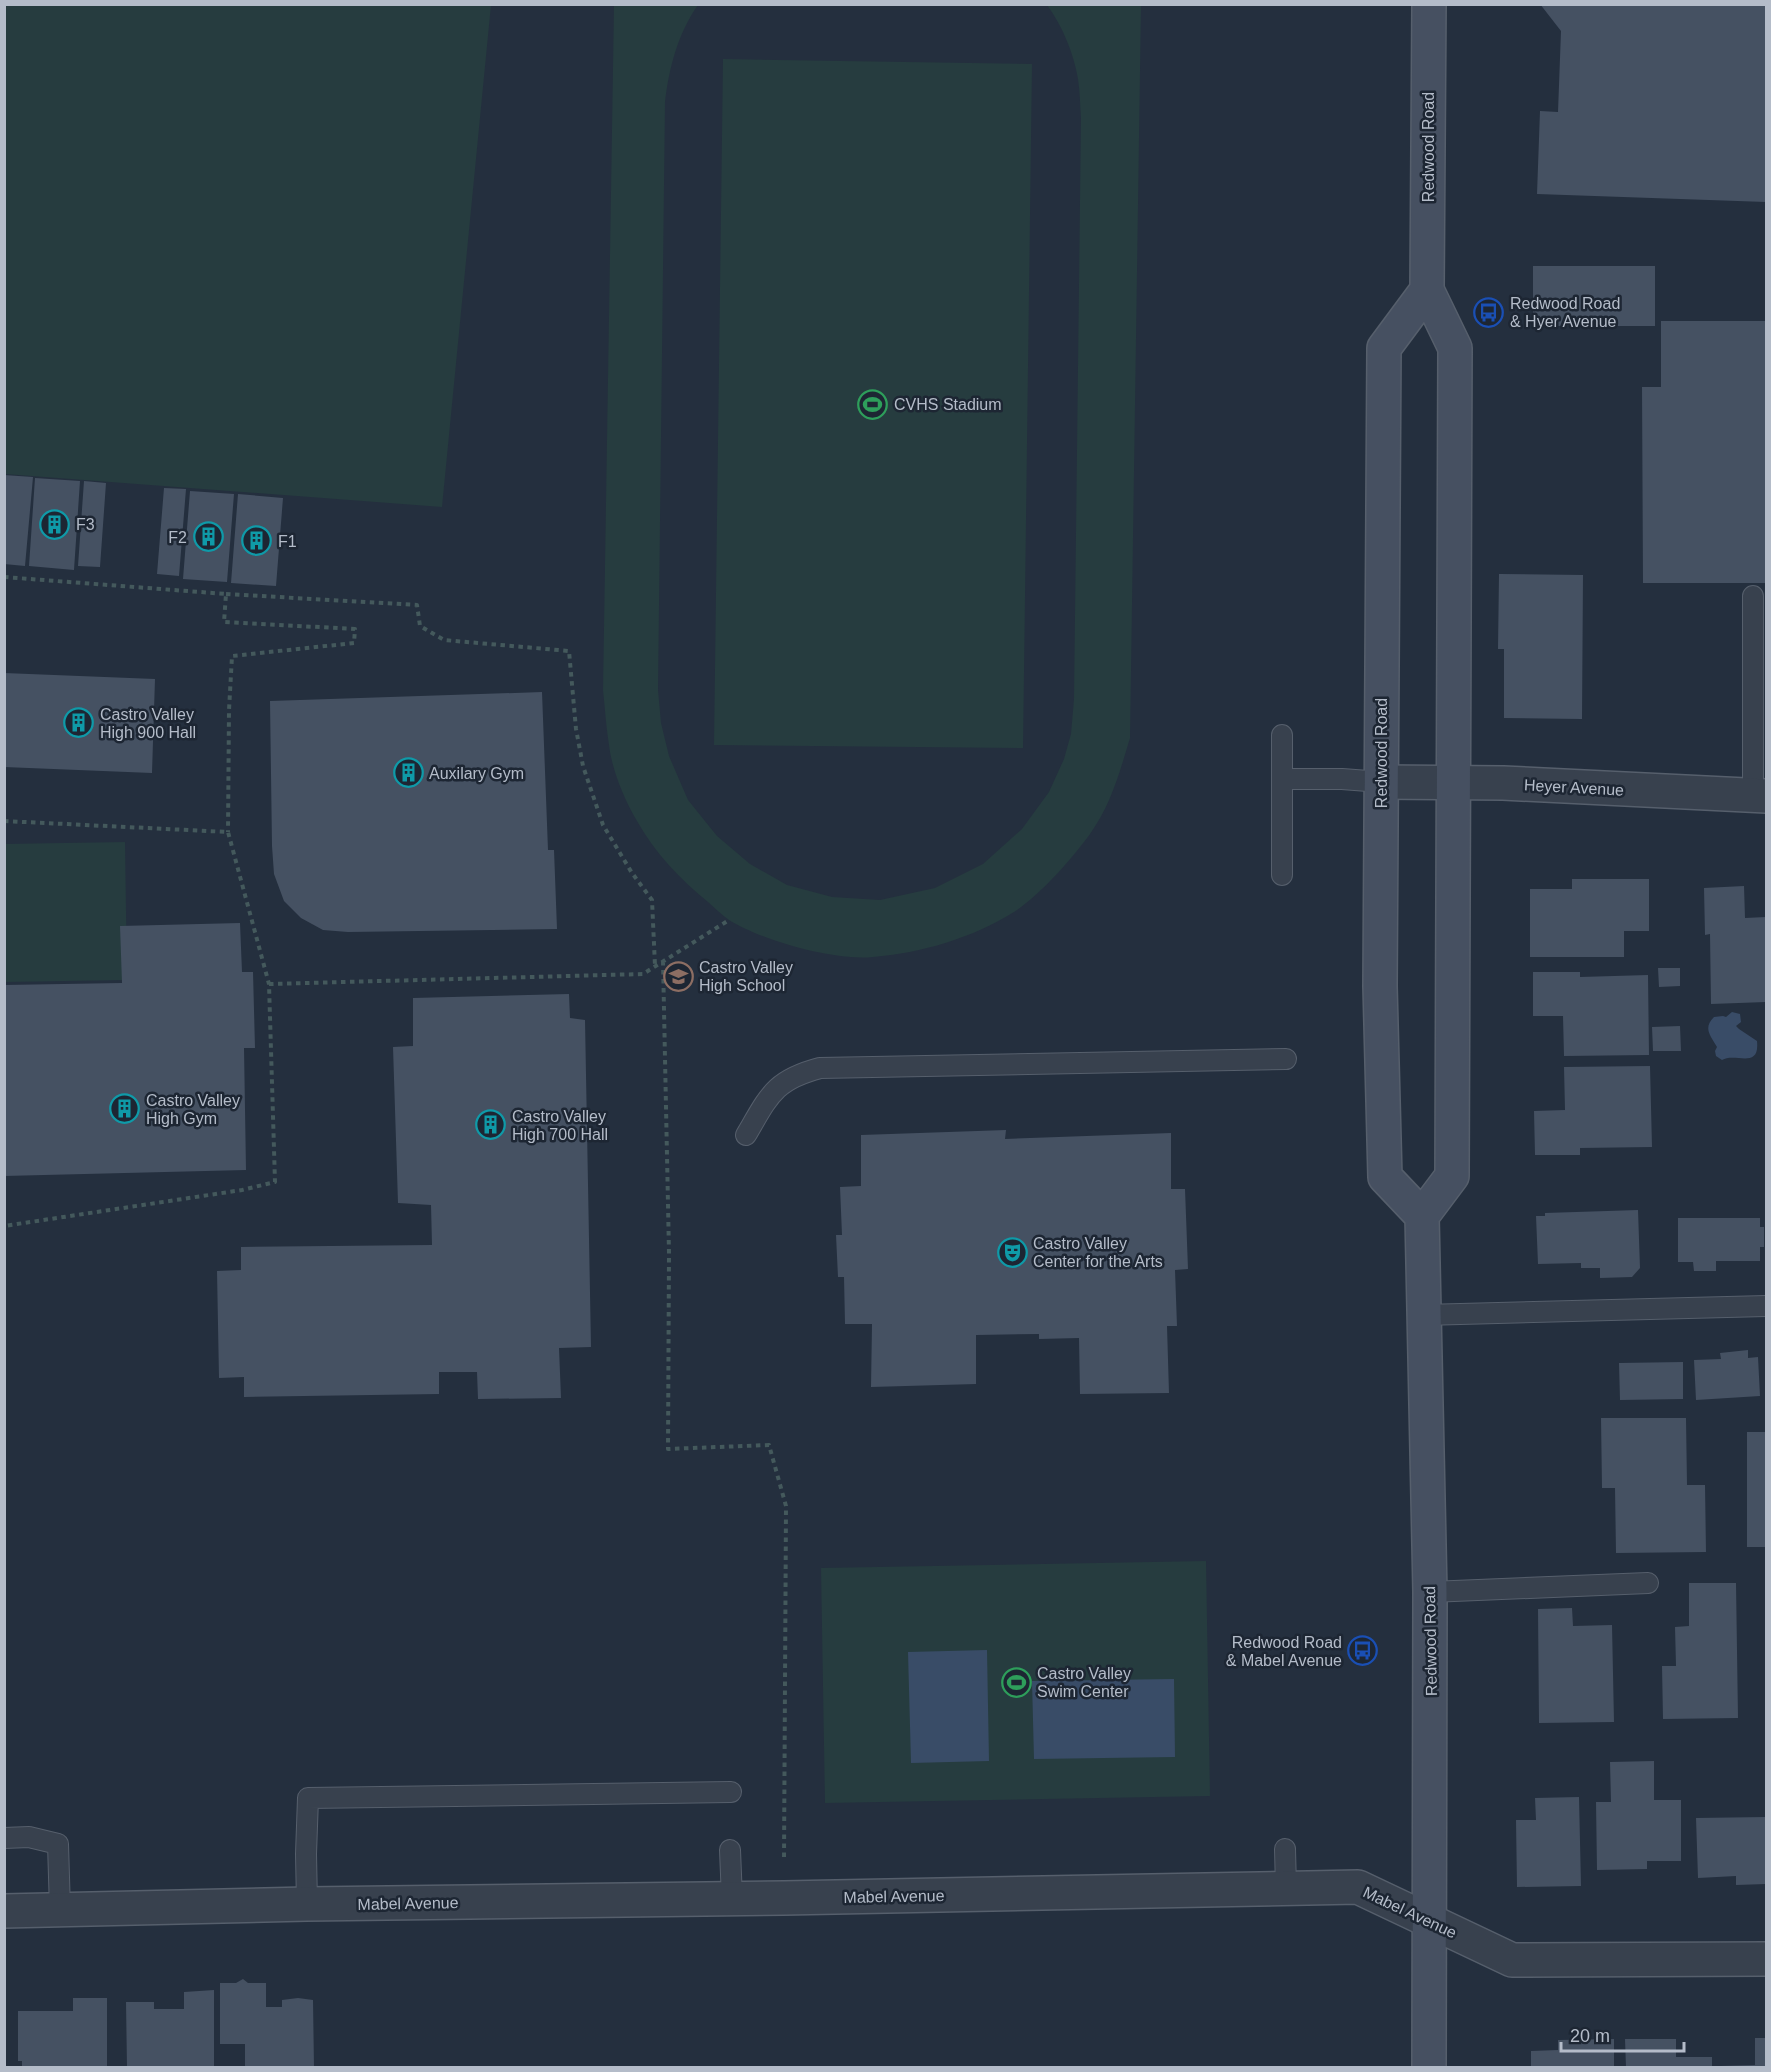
<svg xmlns="http://www.w3.org/2000/svg" width="1771" height="2072" viewBox="0 0 1771 2072" font-family="Arial,sans-serif">
  <rect width="100%" height="100%" fill="#242f3e"/>
  <path fill="#263c3f" d="M4,5H491L442,507L5,474Z
    M614,5H698C678,33 669,68 665,102L658,690L661,723L669,756L688,800L717,836L750,864L787,885L832,897L880,900L935,888L983,864L1022,829L1049,792L1064,759L1071,734L1074,699L1081,118C1080,105 1080,92 1078,79C1074,54 1062,25 1047,5H1141L1130,738C1120,771 1111,805 1090,834C1072,859 1040,895 1014,912C972,938 922,953 873,957C834,961 763,941 729,920C722,915 715,908 708,902C680,879 655,853 637,821C624,799 612,770 609,745C606,727 605,708 603,690Z
    M723,59L1032,64L1023,748L714,745Z
    M125,842L127,980L5,982L4,844Z
    M1206,1561L1210,1796L825,1803L821,1568Z"/>
  <path fill="#394c67" d="M1732,1012L1740,1014L1741,1022L1736,1026L1739,1029L1757,1041C1760,1070 1735,1052 1722,1060L1716,1056L1715,1051L1717,1047C1710,1035 1703,1028 1714,1017L1723,1016L1726,1017Z
    M987,1650L989,1761L911,1763L908,1652Z
    M1174,1679L1175,1757L1034,1759L1032,1681Z"/>
  <path fill="#455162" d="M1540,4H1766V202L1537,194L1540,111L1558,112L1561,31Z
    M1533,266H1655V326H1533Z
    M1661,321H1766V583H1643L1642,387H1661Z
    M4,475L33,477L25,566L4,564Z
    M35,478L80,481L74,570L29,566Z
    M84,481L106,483L100,567L78,566Z
    M164,488L186,489L179,576L157,574Z
    M190,491L234,494L227,582L183,579Z
    M238,494L283,498L276,586L231,583Z
    M1499,574L1583,575L1582,719L1504,718V649H1498Z
    M4,673L155,679L152,773L4,767Z
    M542,692L548,850H554L557,929L348,932L323,930L301,918L284,901L274,874L272,846L270,701Z
    M1572,879H1649V931H1624V957H1530V889H1572Z
    M1744,886L1745,918L1766,917V1002L1711,1004L1710,934L1705,935L1704,888Z
    M240,923L242,972H253L255,1048H244L246,1170L4,1176V985L122,983L120,926Z
    M1658,968H1680V986L1659,987Z
    M1533,972H1580V977L1648,975L1649,1055L1564,1056L1563,1016H1533Z
    M569,994L570,1018L585,1020L591,1347L559,1348L561,1398L478,1399L477,1372H439V1394L244,1397V1377L219,1378L217,1271L241,1270V1247L432,1245L431,1205L398,1203L393,1047L413,1046V998Z
    M1680,1026L1681,1051H1653L1652,1027Z
    M1650,1066L1652,1147L1580,1148V1155H1535L1534,1111L1565,1110L1564,1067Z
    M1006,1130L1005,1139L1171,1133V1189H1185L1188,1269L1175,1270L1177,1326H1167L1169,1393L1080,1394L1079,1338L1039,1339V1334L976,1335V1384L871,1387L872,1324H845L844,1277H838L836,1235H842L840,1187L861,1186V1135Z
    M1638,1210L1640,1268L1632,1277L1600,1278V1268H1581V1263L1538,1264L1536,1216H1545V1213Z
    M1678,1218H1760V1227H1764V1247H1760V1261H1716V1271H1694L1693,1262H1678Z
    M1748,1350V1358L1758,1357L1760,1396L1696,1400L1694,1360L1721,1359L1720,1353Z
    M1683,1362V1399L1620,1400L1619,1363Z
    M1601,1418H1686L1687,1485H1705L1706,1552L1616,1553L1615,1488H1602Z
    M1747,1432H1766V1547H1747Z
    M1689,1583H1736L1738,1718L1663,1719L1662,1666H1676L1675,1627L1689,1626Z
    M1572,1608L1573,1626L1612,1625L1614,1722L1539,1723L1538,1609Z
    M1654,1761V1800H1681V1861H1647V1869L1597,1870L1596,1802H1611L1610,1762Z
    M1579,1797L1581,1886L1517,1887L1516,1820H1536L1535,1798Z
    M1766,1817V1884L1736,1885V1876L1698,1878L1696,1818Z
    M243,1979L248,1983H266V2007H282V2000L298,1998L313,2000L314,2068H245V2044H220V1983H236Z
    M214,1990V2068H127L126,2002H154V2009H184V1992Z
    M73,1998H107V2068H22V2061H18V2011H73Z
    M1755,2038H1766V2068H1719V2066L1755,2065Z
    M1614,2039V2068H1531V2051L1558,2050V2040Z
    M1625,2039H1676V2057H1712V2068H1626Z"/>
  <g fill="none" stroke-linecap="round" stroke-linejoin="round">
    <defs>
      <path id="service" d="M1282,735V875
        M1282,779H1342L1381,782
        M1753,795V596
        M746,1135C769,1096 774,1080 820,1068L1286,1059
        M1423,1315L1766,1306
        M1430,1592L1648,1583
        M4,1838L29,1837L58,1844L60,1910
        M1285,1849L1286,1888
        M730,1850L732,1899
        M307,1904L306,1854L308,1798L731,1792"/>
      <path id="minor" d="M4,1911L307,1904L784,1898L1358,1887L1512,1960L1766,1959"/>
      <path id="tertiary" d="M1381,782L1503,783L1766,796"/>
      <path id="secondary" d="M1429,4L1427,290L1455,348L1452,1176L1422,1216L1430,1592L1429,2068
        M1422,1216L1385,1177L1380,986L1384,348L1427,290"/>
    </defs>
    <use href="#service" stroke="#565f6c" stroke-width="22"/>
    <use href="#minor" stroke="#565f6c" stroke-width="36"/>
    <use href="#tertiary" stroke="#565f6c" stroke-width="36"/>
    <use href="#secondary" stroke="#565f6c" stroke-width="36"/>
    <path stroke="#44595c" stroke-width="4" stroke-dasharray="4.5 4.5" stroke-linecap="butt" d="M4,577L226,594L224,622L355,629L354,643L232,656L229,710L228,832
      M226,594L417,605L420,626L444,640L569,651L576,729L583,766L603,825L632,873L652,900L655,966
      M4,821L228,832L269,984L275,1182L242,1190L4,1226
      M663,961L669,1253L668,1449L769,1445L786,1506L784,1860
      M269,984L643,974L729,920"/>
    <use href="#service" stroke="#38414e" stroke-width="20"/>
    <use href="#minor" stroke="#38414e" stroke-width="33"/>
    <use href="#tertiary" stroke="#38414e" stroke-width="33"/>
    <use href="#secondary" stroke="#465061" stroke-width="33"/>
  </g>
  <defs>
    <symbol id="bus-ring" viewBox="-11 -11 22 22"><circle r="9.5" fill="#1d2633" stroke="#1a4fb4" stroke-width="1.5"/><path d="M-5-6H5V4H4V6H2V4H-2V6H-4V4H-5ZM-3.5-4V0h7V-4ZM-3.5 1.2v1.5H-2V1.2ZM2 1.2v1.5H3.5V1.2Z" fill="#1a4fb4"/></symbol>
    <symbol id="stadium-ring" viewBox="-11 -11 22 22"><circle r="9.5" fill="#1d2633" stroke="#2e9e5b" stroke-width="1.5"/><path d="M0-5a6.5 5 0 1 0 0 10a6.5 5 0 1 0 0-10ZM-3.5-1.8h7v3.6h-7Z" fill="#2e9e5b"/></symbol>
    <symbol id="building-ring" viewBox="-11 -11 22 22"><circle r="9.5" fill="#1d2633" stroke="#0f9aa8" stroke-width="1.5"/><path d="M-4-6H4V6H1V3H-1V6H-4ZM-2.5-4.3h1.7v1.8h-1.7ZM.8-4.3h1.7v1.8H.8ZM-2.5-1h1.7V.8h-1.7ZM.8-1h1.7V.8H.8Z" fill="#0f9aa8"/></symbol>
    <symbol id="school-ring" viewBox="-11 -11 22 22"><circle r="9.5" fill="#1d2633" stroke="#8d6e63" stroke-width="1.5"/><path d="M0-5L7-2L0 1L-7-2ZM-4 1L0 2.5L4 1V4Q0 6-4 4Z" fill="#8d6e63"/></symbol>
    <symbol id="theatre-ring" viewBox="-11 -11 22 22"><circle r="9.5" fill="#1d2633" stroke="#0f9aa8" stroke-width="1.5"/><path d="M-5-5.5Q0-4 5-5.5V0Q5 5 0 6Q-5 5-5 0ZM-3.3-2.5H-1v1.5H-3.3ZM1-2.5H3.3v1.5H1ZM-2.8 1Q0 5.5 2.8 1Z" fill="#0f9aa8"/></symbol>
  </defs>
  <g fill-rule="evenodd">
    <use href="#bus-ring" x="1472" y="296" width="33" height="33"/>
    <use href="#stadium-ring" x="856" y="388" width="33" height="33"/>
    <use href="#building-ring" x="38" y="508" width="33" height="33"/>
    <use href="#building-ring" x="192" y="520" width="33" height="33"/>
    <use href="#building-ring" x="240" y="524" width="33" height="33"/>
    <use href="#building-ring" x="62" y="706" width="33" height="33"/>
    <use href="#building-ring" x="392" y="756" width="33" height="33"/>
    <use href="#school-ring" x="662" y="960" width="33" height="33"/>
    <use href="#building-ring" x="108" y="1092" width="33" height="33"/>
    <use href="#building-ring" x="474" y="1108" width="33" height="33"/>
    <use href="#theatre-ring" x="996" y="1236" width="33" height="33"/>
    <use href="#bus-ring" x="1346" y="1634" width="33" height="33"/>
    <use href="#stadium-ring" x="1000" y="1666" width="33" height="33"/>
  </g>
  <g text-anchor="middle" stroke-width="5" stroke-linejoin="round" paint-order="stroke">
    <g font-size="16" fill="#b4bcc9" stroke="#1d2633">
      <text transform="translate(1428 147) rotate(-90)" y="6">Redwood Road</text>
      <text transform="translate(1381 753) rotate(-90)" y="6">Redwood Road</text>
      <text transform="translate(1574 787) rotate(3)" y="6">Heyer Avenue</text>
      <text transform="translate(1430 1641) rotate(-91)" y="6">Redwood Road</text>
      <text transform="translate(894 1896) rotate(-1)" y="6">Mabel Avenue</text>
      <text transform="translate(408 1903) rotate(-1)" y="6">Mabel Avenue</text>
      <text transform="translate(1410 1912) rotate(25)" y="6">Mabel Avenue</text>
    </g>
    <g font-size="16" fill="#b4bcc9" stroke="#1d2633" text-anchor="start">
      <text x="1510" y="309">Redwood Road<tspan x="1510" dy="18">&amp; Hyer Avenue</tspan></text>
      <text x="894" y="410">CVHS Stadium</text>
      <text x="76" y="530">F3</text>
      <text x="187" y="543" text-anchor="end">F2</text>
      <text x="278" y="547">F1</text>
      <text x="100" y="720">Castro Valley<tspan x="100" dy="18">High 900 Hall</tspan></text>
      <text x="429" y="779">Auxilary Gym</text>
      <text x="699" y="973">Castro Valley<tspan x="699" dy="18">High School</tspan></text>
      <text x="146" y="1106">Castro Valley<tspan x="146" dy="18">High Gym</tspan></text>
      <text x="512" y="1122">Castro Valley<tspan x="512" dy="18">High 700 Hall</tspan></text>
      <text x="1033" y="1249">Castro Valley<tspan x="1033" dy="18">Center for the Arts</tspan></text>
      <text x="1342" y="1648" text-anchor="end">Redwood Road<tspan x="1342" dy="18">&amp; Mabel Avenue</tspan></text>
      <text x="1037" y="1679">Castro Valley<tspan x="1037" dy="18">Swim Center</tspan></text>
    </g>
  </g>
  <rect width="1771" height="2072" fill="none" stroke="#b4bcc9" stroke-width="12"/>
  <path d="M1561 2042v9h123v-9" fill="none" stroke="#b4bcc9" stroke-width="3"/>
  <text x="1570" y="2042" font-size="18" fill="#b4bcc9" stroke="#1d2633" stroke-width="4.5" paint-order="stroke">20 m</text>
</svg>
